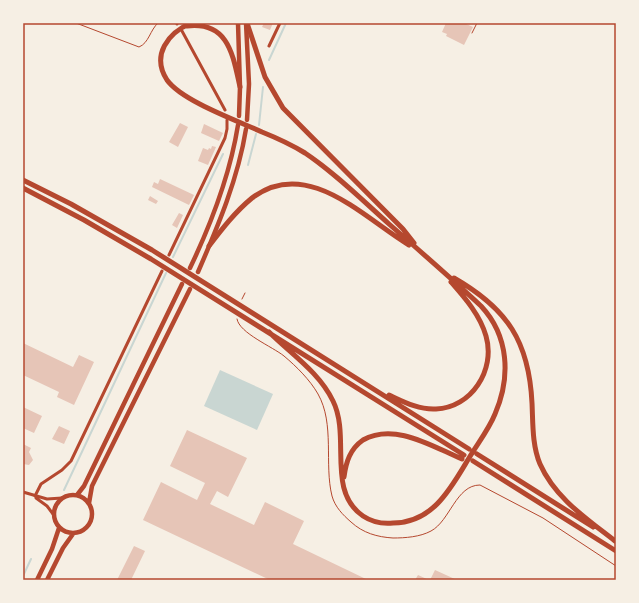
<svg xmlns="http://www.w3.org/2000/svg" width="639" height="603" viewBox="0 0 639 603" font-family="Arial,sans-serif">
  <rect width="100%" height="100%" fill="#f6efe4"/>
  <path fill="#c9d6d2" d="M220,370L273,394L257,430L204,406Z"/>
  <g fill="none" stroke-linecap="round" stroke-linejoin="round">
    <path stroke="#c9d6d2" stroke-width="2" d="M269,60L286,23
      M259,125L263,87
      M248,165L256,134
      M173,257L223,154
      M64,490L166,273
      M23,576L31,559"/>
  </g>
  <path fill="#e6c5b7" d="M264,23H273L270,30L262,27Z
    M446,23H464L473,27L464,45L446,36L447,34L442,32Z
    M180,123L188,127L178,147L169,142Z
    M204,124L223,133L219,141L201,133Z
    M212,146L216,147L208,165L198,161L203,148L208,150L209,148L211,149Z
    M160,179L194,195L189,205L152,187L154,182L158,184Z
    M150,196L158,201L156,204L148,200Z
    M179,213L183,215L177,228L172,225Z
    M23,343L73,367L79,355L94,362L74,405L57,397L59,392L23,375Z
    M23,407L42,416L34,433L23,428Z
    M59,426L70,431L64,444L52,439Z
    M187,430L247,458L228,497L217,491L210,504L254,525L265,502L304,521L293,544L368,580H270L143,520L161,482L197,500L205,483L170,466Z
    M23,444L31,448L29,452L33,460L29,465L23,464Z
    M134,546L145,551L131,580H117Z
    M435,570L457,580H430Z
    M418,575L429,580H415Z"/>
  <g fill="none" stroke-linecap="round" stroke-linejoin="round">
    <path stroke="#b5482f" stroke-width="1" d="M76,23L139,47C149,43 150,30 158,23
      M472,33L477,23
      M242,299L245,293
      M237,319C239,333 273,347 284,356C297,367 310,380 318,394C335,424 324,464 332,496C335,507 343,515 351,522C363,533 377,537 393,538C405,538 420,537 431,531C450,521 456,485 480,485L543,518L616,566"/>
    <path stroke="#b5482f" stroke-width="3" d="M177,23V24
      M182,31L225,110
      M269,46L280,23
      M169,255L225,138L227,129V120
      M23,492L47,499L62,498
      M35,496L41,484L62,470L71,461L162,271
      M36,498L47,506L53,514"/>
    <path stroke="#b5482f" stroke-width="4.5" d="M238,23L240,87L239,116
      M246,23L249,84L247,120
      M190,268C212,222 230,175 238,125
      M198,272C218,226 238,179 246,129
      M54 514a19 19 0 1 1 38 0a19 19 0 1 1-38 0Z
      M77,495L84,486L182,284
      M89,503L92,486L190,289
      M37,580L52,549L59,528
      M47,580L63,548L73,534"/>
    <path stroke="#b5482f" stroke-width="5" d="M191,23C168,33 151,55 167,80C182,101 238,121 262,132C277,138 292,145 305,153C335,173 362,200 389,224C420,251 451,278 481,306C509,336 511,377 495,414C489,429 478,443 469,458C451,488 433,523 393,523C383,524 372,522 363,516C326,491 351,437 333,401C319,372 291,354 269,332
      M247,23L265,77L283,108L403,229L414,243
      M187,26C229,21 233,56 240,87
      M23,180L71,204L152,250L469,449
      M23,188L84,220L151,259L464,455
      M209,246C222,229 235,212 252,198C307,156 364,218 409,245
      M454,278C508,309 529,342 532,403C533,423 532,445 540,464C555,498 587,519 615,541
      M389,395C404,402 419,410 436,409C471,408 496,370 486,336C480,315 465,298 451,282
      M477,454L593,527
      M473,461L616,551
      M344,477C346,462 350,449 363,440C395,422 433,447 462,459"/>
  </g>
  <rect width="639" height="603" fill="none" stroke="#f6efe4" stroke-width="48"/>
  <rect x="24" y="24" width="591" height="555" fill="none" stroke="#b5482f" stroke-width="1.5"/>
</svg>
